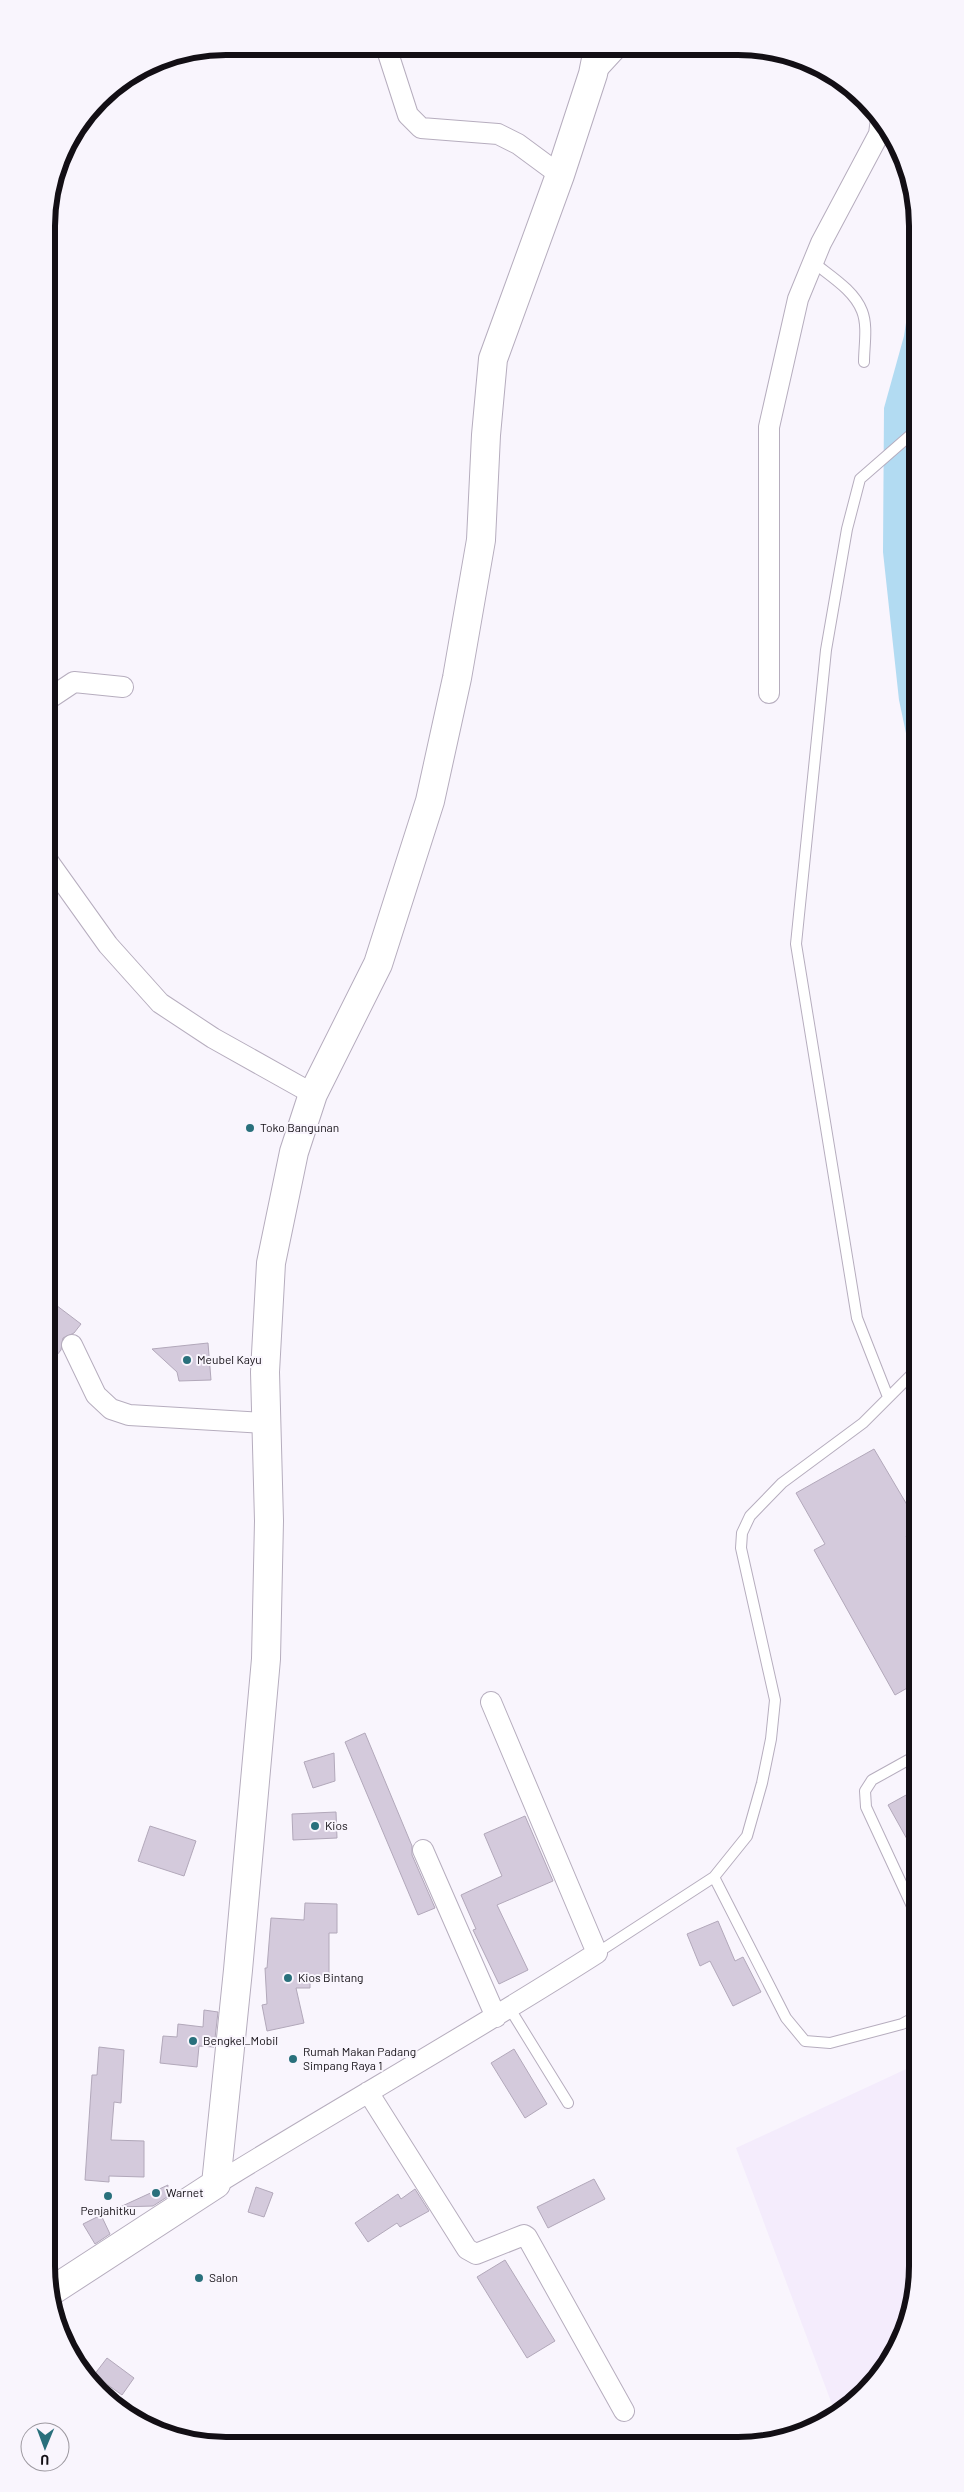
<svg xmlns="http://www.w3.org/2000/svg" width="964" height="2492" viewBox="0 0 964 2492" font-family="Barlow,sans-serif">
  <rect width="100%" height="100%" fill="#f9f5fd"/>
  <path fill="#f4ecfc" d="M917,2064V2278L904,2335L873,2384L836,2415L736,2148Z"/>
  <path fill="#b2dbf2" d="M914,270L915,776L899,700L883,552L884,408L904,336Z"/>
  <path fill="#d4cadc" stroke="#b2a8ba" d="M48,1299L81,1324L74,1333L63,1338L61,1350L48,1366Z
    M208,1343L211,1380L179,1381L177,1372L152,1349Z
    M874,1449L916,1520V1531L906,1536L916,1555V1683L895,1695L814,1550L825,1544L796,1493Z
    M365,1733L412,1846V1855L435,1908L418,1915L345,1742Z
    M334,1753L335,1781L313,1788L304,1762Z
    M917,1789V1857L888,1805Z
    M336,1812L337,1838L293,1840L292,1814Z
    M525,1816L553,1881L497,1905L528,1970L499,1984L473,1930L476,1929L461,1895L502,1876L484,1834Z
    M150,1826L196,1841L184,1876L138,1861Z
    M305,1903L337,1904V1933H329V1978L310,1979V1988H296L304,2023L267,2031L262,2005L267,2004L265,1968H267L271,1918L304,1920Z
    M718,1921L735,1961L743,1957L761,1992L733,2006L710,1961L700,1966L687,1934Z
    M204,2010L218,2012L214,2047L199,2046L197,2067L160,2063L163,2036L177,2037L178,2024L203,2027Z
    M99,2047L124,2050L121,2103L114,2102L111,2140L144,2141V2177L109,2176V2182L85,2180L92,2075H97Z
    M514,2049L547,2104L525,2118L491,2063Z
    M594,2179L605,2199L548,2228L537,2207Z
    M168,2185L167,2197L153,2206L120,2207Z
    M256,2187L273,2193L264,2217L248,2212Z
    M415,2189L429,2211L400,2227L397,2223L368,2242L355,2223L398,2194L401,2199Z
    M101,2215L110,2234L95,2244L83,2224Z
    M505,2260L555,2341L527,2358L477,2277Z
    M107,2358L134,2378L122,2395L94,2375Z"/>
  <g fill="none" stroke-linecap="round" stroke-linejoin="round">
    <defs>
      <path id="service" d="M813,262C830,276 854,290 862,311C868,326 864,346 864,362
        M888,1397L857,1318L796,944L826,650L847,529L860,479L915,431
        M917,1755L872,1780L865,1791L866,1807L917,1917
        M714,1877L786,2018L805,2041L830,2043L902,2024L917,2016
        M597,1953L714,1877L747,1836L762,1783L771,1739L775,1700L741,1548L742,1533L750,1516L782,1483L863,1423L916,1370
        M510,2009L568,2103"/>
      <path id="minor" d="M386,47L408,115L421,128L498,134L518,144L560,175
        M593,74L616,49
        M769,693V427L798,299L821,243L879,134L881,119
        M47,700L74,682L123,687
        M48,861L108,945L160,1003L213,1038L313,1094
        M72,1345L96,1395L111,1409L129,1415L266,1423
        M423,1850L496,2017
        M368,2092L467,2249L476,2254L524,2235L527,2237L624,2411
        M216,2184C342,2106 472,2033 597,1953L491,1702"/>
      <path id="trunk" d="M50,2292L216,2184L238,1970L266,1659L269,1521L265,1372L271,1263L294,1152L313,1094L378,964L430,801L457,678L481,540L486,435L493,359L560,175L593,74L598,49"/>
    </defs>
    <use href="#service" stroke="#b6adbe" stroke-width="12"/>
    <use href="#minor" stroke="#b6adbe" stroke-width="22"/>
    <use href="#trunk" stroke="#b6adbe" stroke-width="30"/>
    <use href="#service" stroke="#fff" stroke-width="10"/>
    <use href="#minor" stroke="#fff" stroke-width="20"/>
    <use href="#trunk" stroke="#fff" stroke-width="28"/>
  </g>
  <g fill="#29707c" stroke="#f9f5fd" stroke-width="2">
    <circle cx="250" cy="1128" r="5"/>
    <circle cx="187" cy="1360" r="5"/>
    <circle cx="315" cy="1826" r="5"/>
    <circle cx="288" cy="1978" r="5"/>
    <circle cx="193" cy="2041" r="5"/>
    <circle cx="293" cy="2059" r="5"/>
    <circle cx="156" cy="2193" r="5"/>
    <circle cx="108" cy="2196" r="5"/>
    <circle cx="199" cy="2278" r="5"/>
  </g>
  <g text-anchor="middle" stroke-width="4" stroke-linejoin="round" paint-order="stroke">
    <g font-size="12" fill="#130f15" stroke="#f9f5fd" text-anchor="start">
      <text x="260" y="1132">Toko Bangunan</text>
      <text x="197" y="1364">Meubel Kayu</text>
      <text x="325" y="1830">Kios</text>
      <text x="298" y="1982">Kios Bintang</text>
      <text x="203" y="2045">Bengkel_Mobil</text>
      <text x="303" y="2056">Rumah Makan Padang<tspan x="303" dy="14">Simpang Raya 1</tspan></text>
      <text x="166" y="2197">Warnet</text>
      <text x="108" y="2215" text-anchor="middle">Penjahitku</text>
      <text x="209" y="2282">Salon</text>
    </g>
  </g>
  <path d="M0 0H964V2492H0ZM226 55H738A171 171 0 0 1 909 226V2266A171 171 0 0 1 738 2437H226A171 171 0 0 1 55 2266V226A171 171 0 0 1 226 55Z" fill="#f9f5fd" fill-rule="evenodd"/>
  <path fill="none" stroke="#130f15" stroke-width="6" d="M226 55H738A171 171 0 0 1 909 226V2266A171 171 0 0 1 738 2437H226A171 171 0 0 1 55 2266V226A171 171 0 0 1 226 55Z"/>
  <g transform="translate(45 2447) rotate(181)"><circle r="24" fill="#f9f5fd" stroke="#9d99a0"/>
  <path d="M0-4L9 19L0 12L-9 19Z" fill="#29707c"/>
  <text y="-8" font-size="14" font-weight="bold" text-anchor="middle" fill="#130f15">U</text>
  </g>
</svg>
